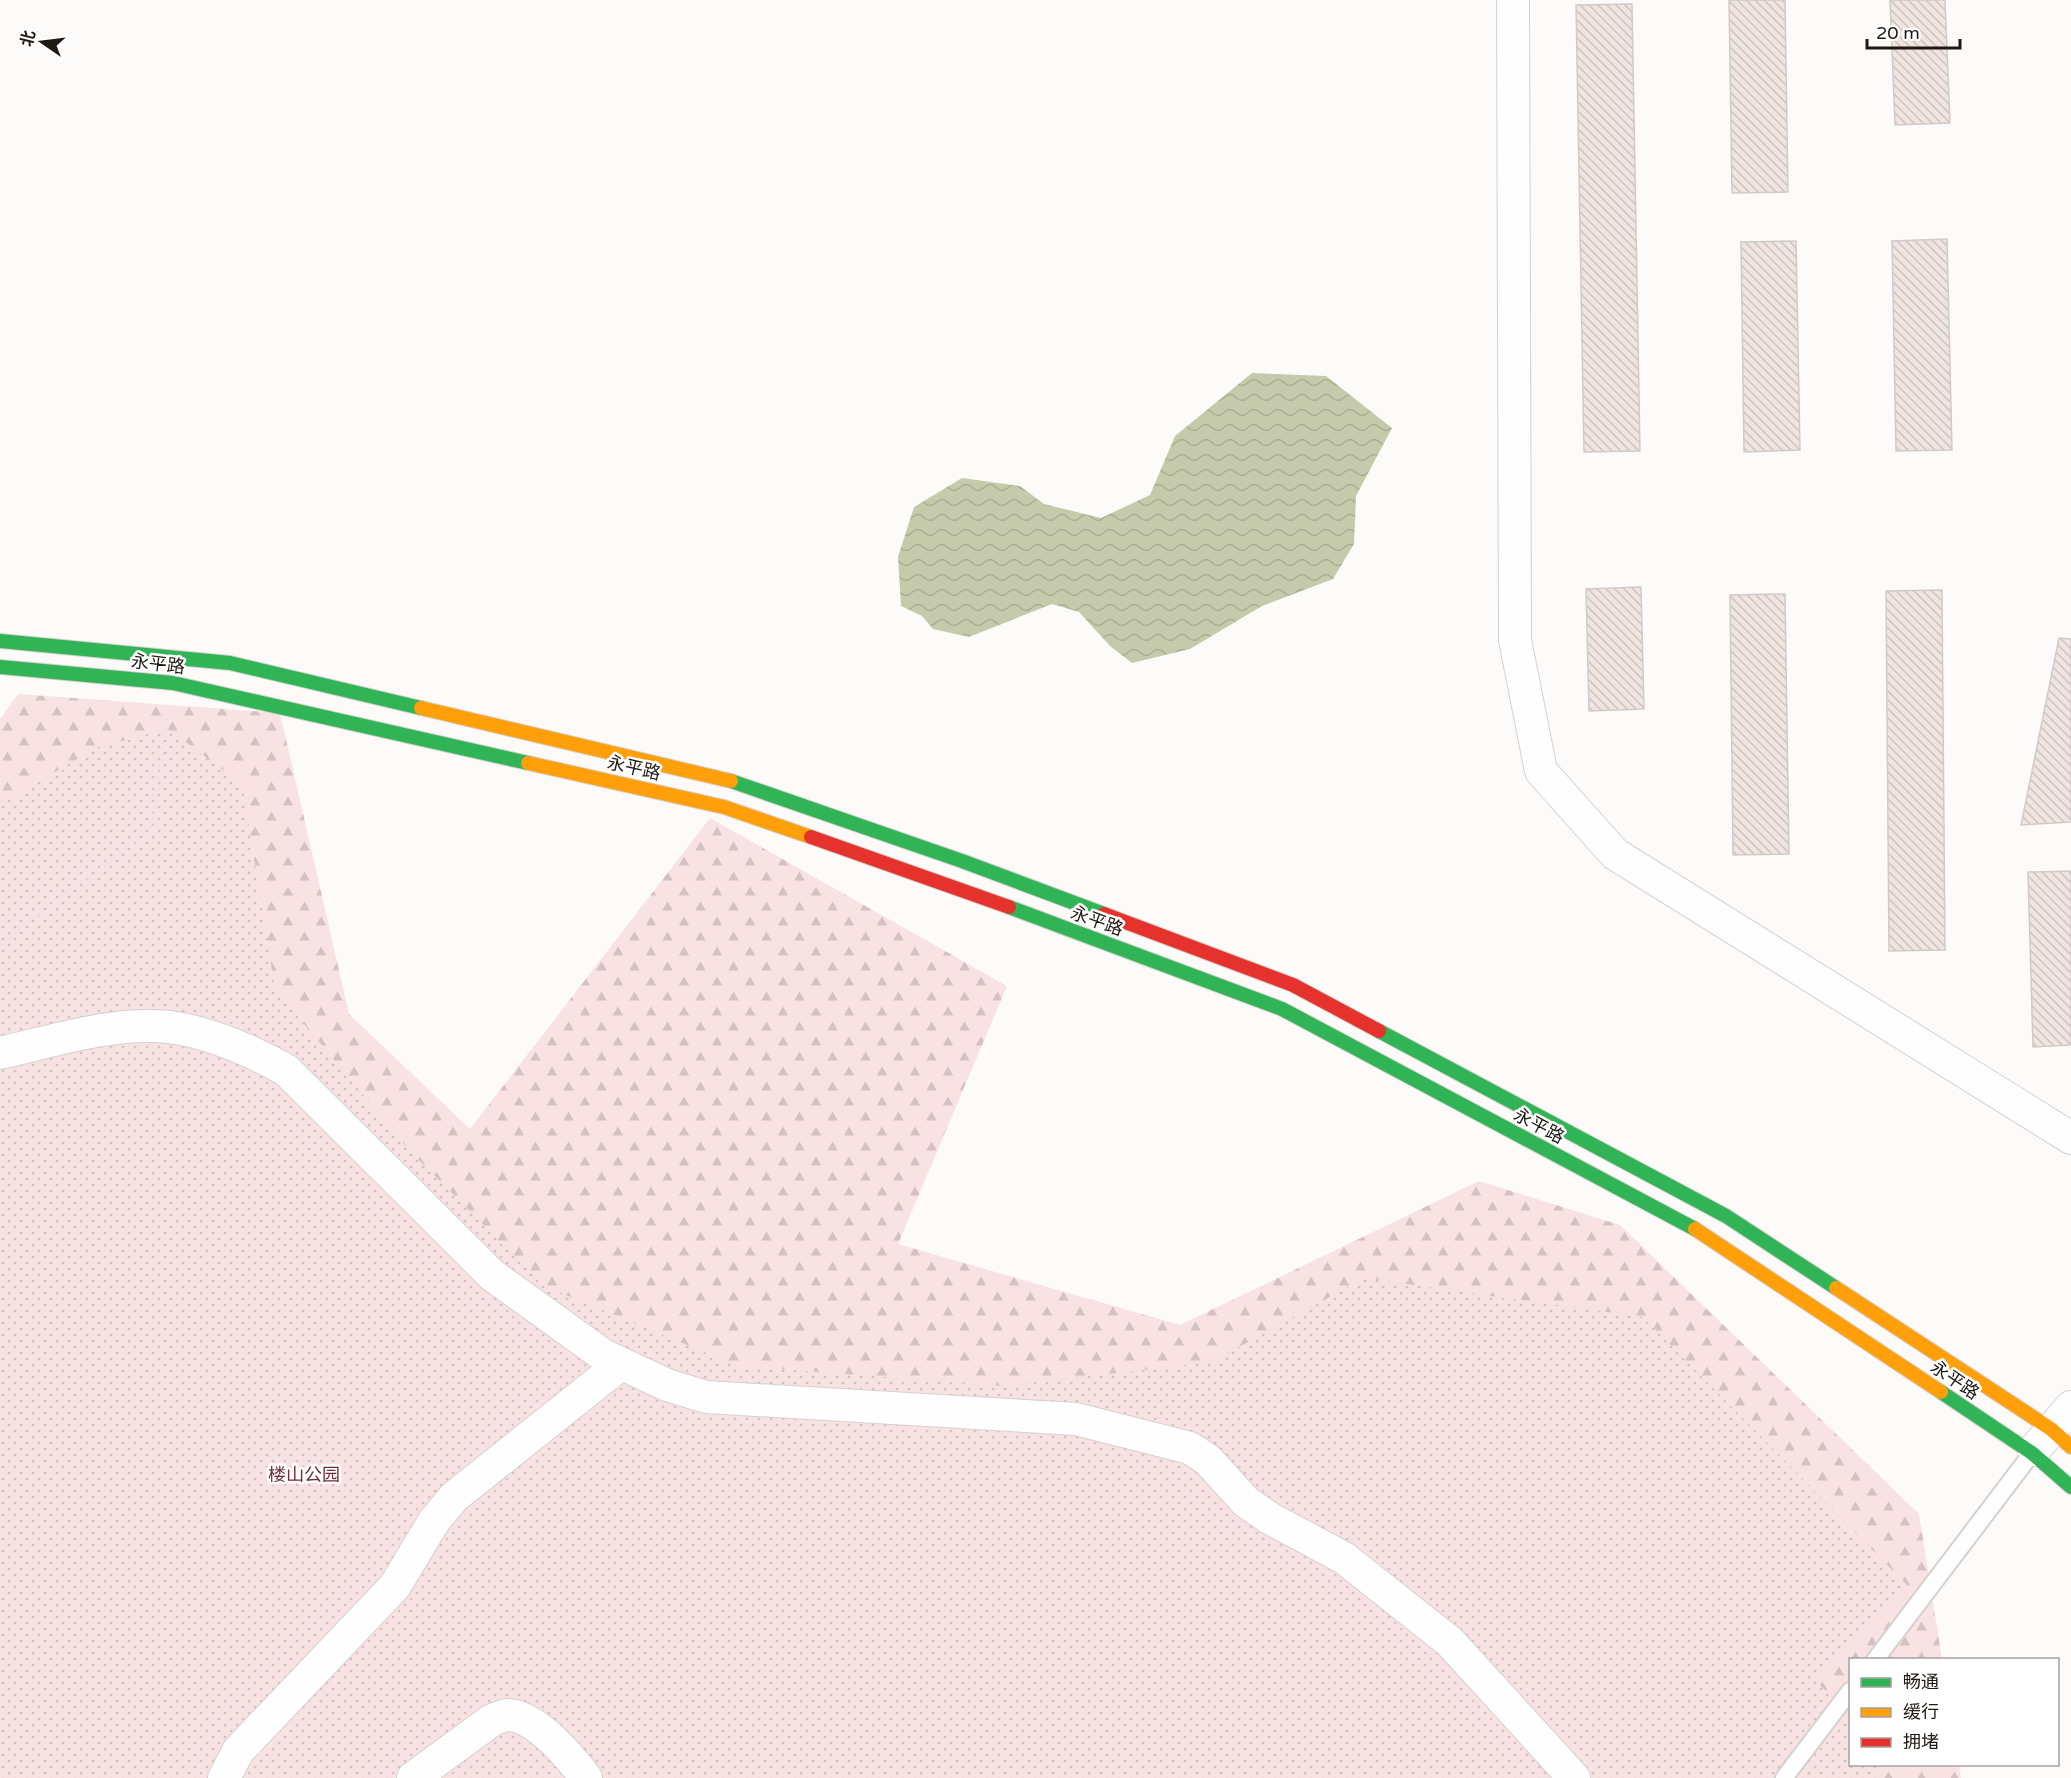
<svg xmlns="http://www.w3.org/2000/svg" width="2071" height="1778" viewBox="0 0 2071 1778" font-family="'Varela Round','Noto Sans SC',sans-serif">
  <defs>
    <pattern id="forest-firs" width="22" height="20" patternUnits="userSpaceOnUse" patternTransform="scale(1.5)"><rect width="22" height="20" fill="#f9e2e3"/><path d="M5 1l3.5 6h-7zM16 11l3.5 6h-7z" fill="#d5c1c2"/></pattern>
    <pattern id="park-dots" width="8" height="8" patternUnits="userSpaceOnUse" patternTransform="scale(1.5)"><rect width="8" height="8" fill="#f9e2e3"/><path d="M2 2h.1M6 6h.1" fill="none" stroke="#d5c1c2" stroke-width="1.8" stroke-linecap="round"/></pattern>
    <pattern id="water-waves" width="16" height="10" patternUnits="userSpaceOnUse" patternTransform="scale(1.5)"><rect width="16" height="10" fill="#c5cbaa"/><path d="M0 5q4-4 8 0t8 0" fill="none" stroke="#a9ae91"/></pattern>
    <pattern id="building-back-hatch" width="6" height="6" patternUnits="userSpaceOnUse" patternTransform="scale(1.5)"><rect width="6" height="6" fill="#efe4e0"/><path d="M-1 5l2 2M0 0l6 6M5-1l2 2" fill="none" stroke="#ccc3bf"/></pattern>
  </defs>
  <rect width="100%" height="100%" fill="#fdfbf9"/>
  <path fill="url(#forest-firs)" d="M18,694L280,713L349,1014L470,1129L710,818L1007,986L898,1244L1180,1325L1479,1181L1620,1225L1919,1514L1942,1659L1850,1660V1764L1959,1765L1961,1778H0V719Z"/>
  <path fill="url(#park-dots)" d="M168,729L242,784L275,989L410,1151L544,1286L738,1366L1004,1386L1212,1362L1364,1278L1643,1317L1908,1586L1815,1680L1850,1716V1764L1876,1765L1877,1778H0V805L95,748Z"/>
  <path fill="url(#water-waves)" d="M1252,373L1326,376L1392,428L1356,496L1354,544L1333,579L1262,606L1190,649L1132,663L1110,646L1079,612L1052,604L969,637L933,629L922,616L901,606L898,557L914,507L962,478L1020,486L1044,504L1101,518L1150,495L1175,436Z"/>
  <path fill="url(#building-back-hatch)" stroke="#d0cbc9" stroke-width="1.5" d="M1729,0H1785L1788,192L1732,193Z
    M1890,0H1945L1950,123L1895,125Z
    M1632,4L1640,451L1584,452L1576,5Z
    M1947,239L1952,450L1896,451L1892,241Z
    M1796,241L1800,450L1744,452L1741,242Z
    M1641,587L1644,709L1589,711L1586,589Z
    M1942,590L1945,950L1889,951L1886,591Z
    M1785,594L1789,854L1733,855L1730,595Z
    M2059,638L2071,639V822L2021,825Z
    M2071,871V1045L2033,1047L2028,872Z"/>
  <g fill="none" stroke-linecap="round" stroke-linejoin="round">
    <defs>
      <path id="lane" d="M1875,1660L2032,1453
        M1784,1778L1850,1691"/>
      <path id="street" d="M1513,0L1515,640L1541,771L1615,854L2071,1138
        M0,1053C54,1041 113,1021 169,1027C208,1032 252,1051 286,1070L492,1275L603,1355L667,1385L706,1397L1076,1419L1190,1448L1208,1460L1246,1502L1271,1519L1344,1558L1450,1642L1574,1778
        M2034,1450L2071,1407
        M224,1778L238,1751L395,1586L434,1521L454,1497L621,1364
        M413,1778L492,1720C496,1719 502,1716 506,1715C535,1714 570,1757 586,1778"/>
      <path id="fast" d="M0,641L230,663L421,708
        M0,667L173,683L528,763
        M731,781L962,861L1104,914
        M1009,907L1282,1009L1695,1229
        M1379,1031L1726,1216L1836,1288
        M1941,1392L2032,1453L2071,1487"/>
      <path id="slow" d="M421,708L731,781
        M528,763L724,807L811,837
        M1695,1229L1941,1392
        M1836,1288L2051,1429L2071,1447"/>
      <path id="jam" d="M811,837L1009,907
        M1104,914L1293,985L1379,1031"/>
    </defs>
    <use href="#lane" stroke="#d5d1ce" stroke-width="20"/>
    <use href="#street" stroke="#d5d1ce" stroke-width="34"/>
    <use href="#fast" stroke="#d5d1ce" stroke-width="16"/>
    <use href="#slow" stroke="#d5d1ce" stroke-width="16"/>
    <use href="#jam" stroke="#d5d1ce" stroke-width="16"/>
    <path stroke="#e6e5e5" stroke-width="4" stroke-dasharray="1.5 4.5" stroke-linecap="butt" d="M0,944L151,828L168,714"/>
    <use href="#lane" stroke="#fffefe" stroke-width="16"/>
    <use href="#street" stroke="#fffefe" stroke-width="32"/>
    <use href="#fast" stroke="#30b455" stroke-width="14"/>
    <use href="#slow" stroke="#ff9f0a" stroke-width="14"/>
    <use href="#jam" stroke="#e5322d" stroke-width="14"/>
  </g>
  <g text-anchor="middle" stroke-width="5" stroke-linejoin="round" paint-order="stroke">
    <g font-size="18" fill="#1f1914" stroke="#fff">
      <text transform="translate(158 664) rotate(7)" y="6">永平路</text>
      <text transform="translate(634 768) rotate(13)" y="6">永平路</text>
      <text transform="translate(1097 921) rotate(20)" y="6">永平路</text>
      <text transform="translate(1539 1126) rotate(28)" y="6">永平路</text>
      <text transform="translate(1955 1380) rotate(34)" y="6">永平路</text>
    </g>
    <g font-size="18" fill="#6f2d39" stroke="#fff">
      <text x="304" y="1481">楼山公园</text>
    </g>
  </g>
  <rect x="1849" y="1658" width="210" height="108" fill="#ffffff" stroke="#a5a3a1" stroke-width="1.5"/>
  <rect x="1861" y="1678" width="30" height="9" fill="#30b455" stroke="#a5a3a1" stroke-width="1.5"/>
  <text x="1903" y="1688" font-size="18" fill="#1f1914">畅通</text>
  <rect x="1861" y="1708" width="30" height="9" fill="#ff9f0a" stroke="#a5a3a1" stroke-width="1.5"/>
  <text x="1903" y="1718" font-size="18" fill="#1f1914">缓行</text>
  <rect x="1861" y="1738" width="30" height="9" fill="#e5322d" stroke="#a5a3a1" stroke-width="1.5"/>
  <text x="1903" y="1748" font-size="18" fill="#1f1914">拥堵</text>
  <g transform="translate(42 42) rotate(284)" stroke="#ffffff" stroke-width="4.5" paint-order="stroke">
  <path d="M0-4.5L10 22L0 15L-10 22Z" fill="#1f1914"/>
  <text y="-9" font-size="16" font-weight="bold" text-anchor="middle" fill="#1f1914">北</text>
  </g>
  <path d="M1867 39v9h93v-9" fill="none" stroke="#1f1914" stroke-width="3"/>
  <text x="1876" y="39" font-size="18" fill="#1f1914" stroke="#ffffff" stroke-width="4.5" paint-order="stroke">20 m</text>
</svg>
